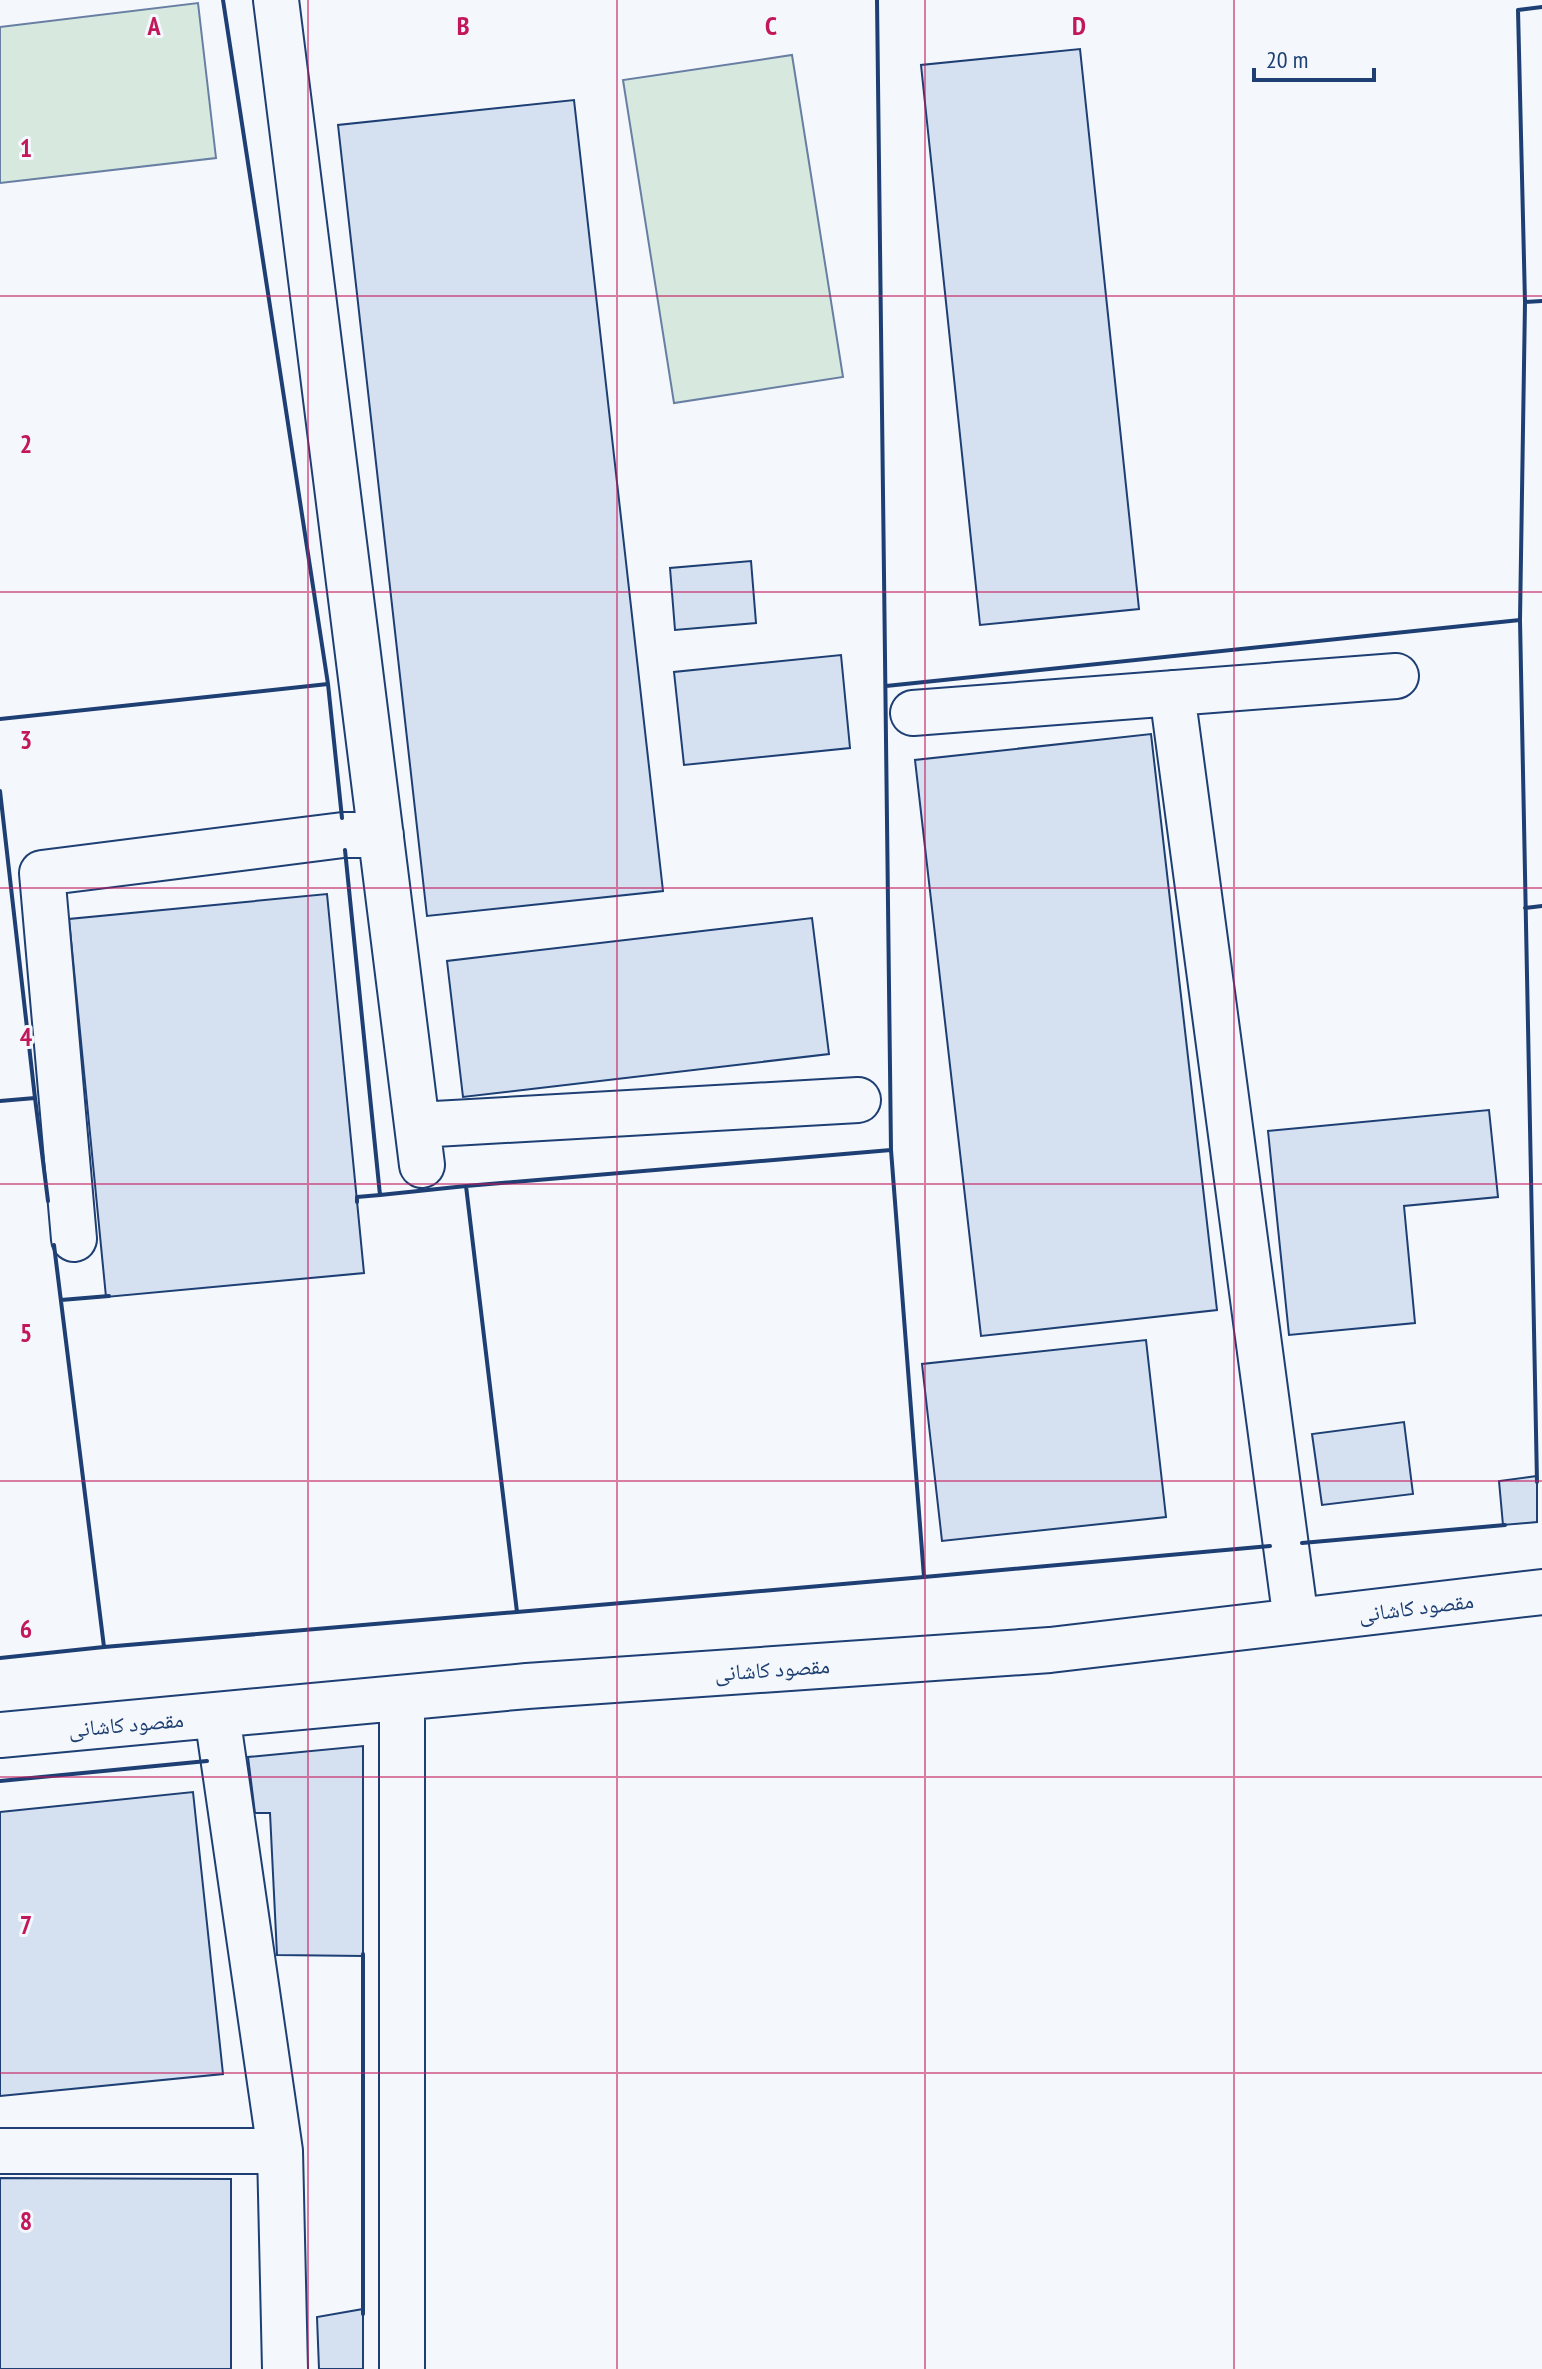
<svg xmlns="http://www.w3.org/2000/svg" width="1542" height="2369" viewBox="0 0 1542 2369" font-family="'PT Sans Narrow','Noto Naskh Arabic',sans-serif">
  <rect width="100%" height="100%" fill="#f4f7fb"/>
  <path fill="#d7e8df" stroke="#687fa3" stroke-width="2" d="M198,3L216,158L0,183V27Z
    M792,55L843,377L674,403L623,80Z"/>
  <path fill="#d5e0f0" stroke="#1d3f73" stroke-width="2" d="M1080,49L1139,609L980,625L921,65Z
    M574,100L663,891L427,916L338,125Z
    M751,561L756,623L675,630L670,568Z
    M841,655L850,748L684,765L674,672Z
    M1151,734L1217,1310L981,1336L915,760Z
    M327,894L364,1273L106,1297L69,919Z
    M812,918L829,1054L463,1097L447,961Z
    M1489,1110L1498,1197L1404,1206L1415,1323L1289,1335L1268,1131Z
    M1146,1340L1166,1517L942,1541L922,1364Z
    M1404,1422L1413,1494L1322,1505L1312,1434Z
    M1537,1476V1522L1503,1525L1499,1481Z
    M363,1746V1956L277,1955L270,1813H255L248,1757Z
    M193,1792L223,2074L0,2096V1812Z
    M0,2178L231,2179V2369H0Z
    M363,2309V2369H319L317,2317Z"/>
  <g fill="none" stroke-linecap="round" stroke-linejoin="round">
    <defs>
      <path id="minor" d="M276,0L422,1165
        M1172,693L1296,1621
        M913,713L1396,676
        M417,1125L858,1100
        M74,1239L42,873L343,835H381
        M402,1698V2369
        M217,1715L280,2151L285,2369
        M0,1735L527,1686L1050,1650L1542,1592
        M0,2151H280"/>
    </defs>
    <use href="#minor" stroke="#1d3f73" stroke-width="48"/>
    <use href="#minor" stroke="#f4f7fb" stroke-width="44"/>
    <path stroke="#1d3f73" stroke-width="4" d="M223,0L328,684
      M877,0L891,1150
      M1525,302L1518,10L1542,7
      M1520,620L1525,302L1542,301
      M886,686L1520,620L1537,1482
      M0,719L328,684L342,818
      M0,791L35,1098
      M1525,908L1542,906
      M0,1101L35,1098L48,1201
      M466,1186L891,1150L924,1577L517,1612
      M357,1202V1197L380,1195
      M61,1300L109,1296
      M1302,1543L1505,1525
      M924,1577L1270,1546
      M104,1647L517,1612L466,1186L380,1195L345,850
      M0,1658L104,1647L54,1245
      M0,1781L207,1761
      M363,1954V2314"/>
  </g>
  <path fill="none" stroke="#c2185b" stroke-width="2" stroke-opacity="0.55" d="M308,0V2369M617,0V2369M925,0V2369M1234,0V2369M0,296H1542M0,592H1542M0,888H1542M0,1184H1542M0,1481H1542M0,1777H1542M0,2073H1542"/>
  <g text-anchor="middle" stroke-width="6" stroke-linejoin="round" paint-order="stroke">
    <g font-size="22" fill="#1d3f73" stroke="#f4f7fb">
      <text transform="translate(1416 1607) rotate(-7)" y="8">مقصود کاشانی</text>
      <text transform="translate(772 1669) rotate(-4)" y="8">مقصود کاشانی</text>
      <text transform="translate(126 1724) rotate(-5)" y="8">مقصود کاشانی</text>
    </g>
  </g>
  <g font-size="26" text-anchor="middle" font-weight="bold" fill="#c2185b" stroke="#f4f7fb" stroke-width="6" stroke-linejoin="round" paint-order="stroke">
    <text x="154" y="35">A</text>
    <text x="463" y="35">B</text>
    <text x="771" y="35">C</text>
    <text x="1079" y="35">D</text>
    <text x="26" y="157">1</text>
    <text x="26" y="453">2</text>
    <text x="26" y="749">3</text>
    <text x="26" y="1046">4</text>
    <text x="26" y="1342">5</text>
    <text x="26" y="1638">6</text>
    <text x="26" y="1934">7</text>
    <text x="26" y="2230">8</text>
  </g>
  <path d="M1254 68v12h120v-12" fill="none" stroke="#1d3f73" stroke-width="4"/>
  <text x="1266" y="68" font-size="24" fill="#1d3f73" stroke="#f4f7fb" stroke-width="6" paint-order="stroke">20 m</text>
</svg>
